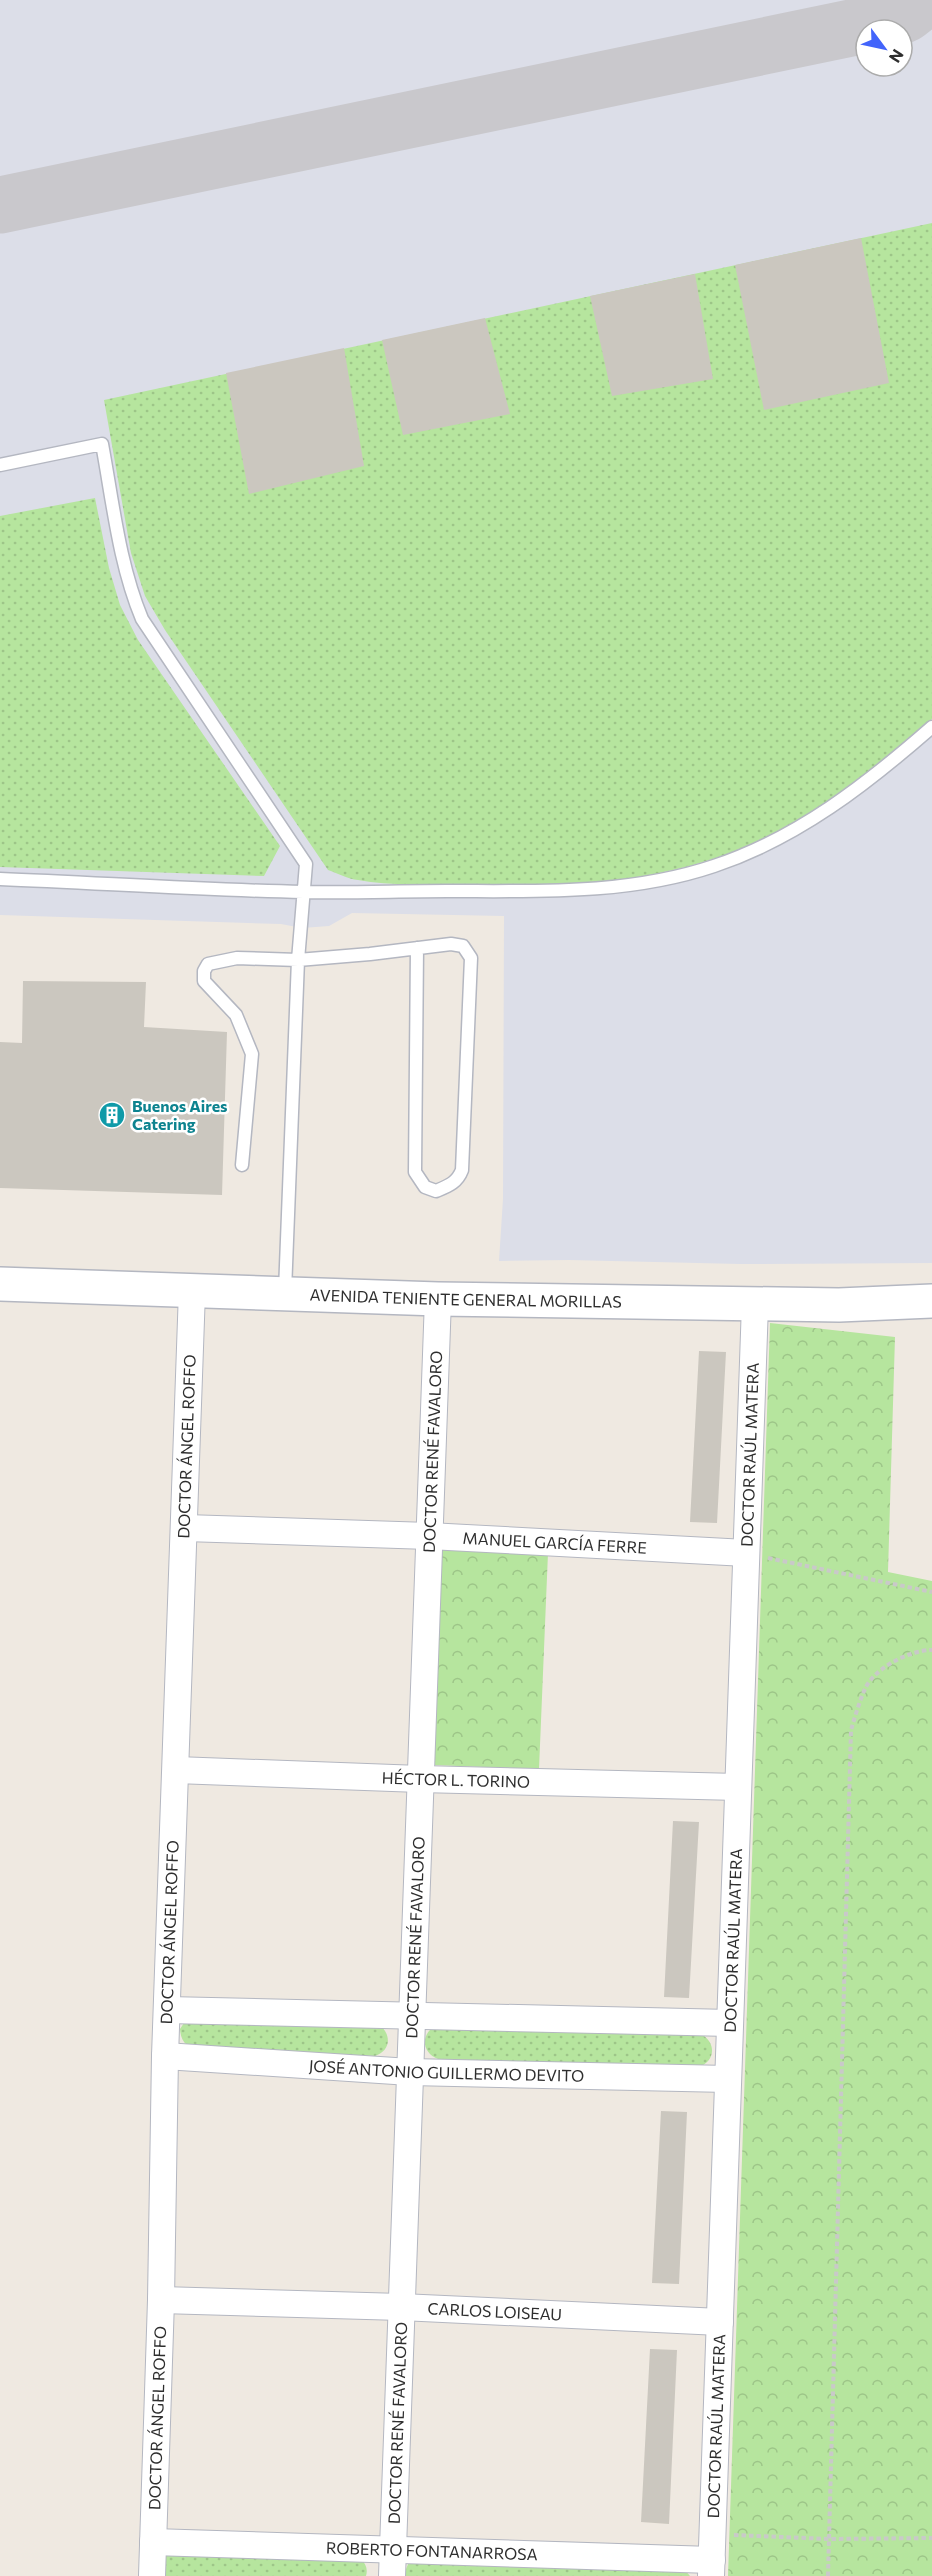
<svg xmlns="http://www.w3.org/2000/svg" width="932" height="2576" viewBox="0 0 932 2576" font-family="Commissioner,sans-serif">
  <defs>
    <pattern id="grass-dots" width="8" height="8" patternUnits="userSpaceOnUse" patternTransform="scale(1.5)"><rect width="8" height="8" fill="#b6e59e"/><path d="M2 2h.1M6 6h.1" fill="none" stroke="#9dc588" stroke-width="1.8" stroke-linecap="round"/></pattern>
    <pattern id="forest-crowns" width="20" height="18" patternUnits="userSpaceOnUse" patternTransform="scale(1.5)"><rect width="20" height="18" fill="#b6e59e"/><path d="M2 6a3 3 0 1 1 6 0M12 15a3 3 0 1 1 6 0" fill="none" stroke="#9dc588"/></pattern>
  </defs>
  <rect width="100%" height="100%" fill="#efe9e1"/>
  <path fill="#dcdee8" fill-rule="evenodd" d="M0,0H932V1263L740,1264L569,1260L499,1261L503,1199L504,916L352,913L329,926L302,928L281,924L0,915ZM866,30H902V66H866Z"/>
  <path fill="url(#grass-dots)" d="M932,223V719C901,747 869,777 835,800C725,875 592,893 462,886C428,884 391,886 358,880C348,879 337,873 328,870L165,630L145,596L131,553L104,400Z
    M95,498L109,568L120,605L138,640L280,846L264,876L0,867V516Z
    M186,2020L382,2027C392,2038 389,2051 375,2056L200,2049C187,2047 181,2043 180,2029Z
    M435,2026L701,2034C717,2043 715,2061 699,2067L438,2059C422,2053 420,2035 435,2026Z
    M165,2552L361,2559C366,2564 368,2569 366,2576H164Z
    M409,2562L685,2570L690,2576H403Z"/>
  <path fill="url(#forest-crowns)" d="M770,1323L895,1337L888,1572L932,1581V2576H728Z
    M442,1549L548,1553L539,1769L433,1765Z"/>
  <g fill="none" stroke-linecap="round" stroke-linejoin="round">
    <path stroke="#c9c8cc" stroke-width="57" d="M0,205L894,19L907,13L923,0"/>
  </g>
  <path fill="#cbc7bf" d="M861,238L889,383L764,410L735,265Z
    M695,274L713,379L612,396L590,296Z
    M485,318L510,414L403,435L382,340Z
    M344,348L364,466L249,494L226,373Z
    M23,981L146,982L144,1027L227,1032L222,1195L0,1188V1042L22,1043Z
    M699,1351L726,1352L717,1523L690,1522Z
    M673,1821L699,1822L689,1998L664,1997Z
    M661,2111L687,2112L679,2284L652,2283Z
    M650,2349L677,2350L669,2524L641,2522Z"/>
  <g fill="none" stroke-linecap="round" stroke-linejoin="round">
    <defs>
      <path id="lane" d="M0,465L102,444C113,503 119,564 142,619L306,864L298,960L285,1291
        M0,879C101,883 203,890 304,892C352,893 399,891 447,891C537,891 628,895 714,866C798,838 867,784 932,727
        M242,1165L252,1054L236,1015L204,981V971L208,964L237,958L298,960L370,954L451,944L463,946L471,958L462,1170C457,1183 448,1186 436,1191L425,1187L415,1172L417,948"/>
      <g id="street">
        <path id="s1" d="M185,1528L429,1536L746,1553"/>
        <path id="s2" d="M176,1770L420,1779L738,1787"/>
        <path d="M167,2010L730,2023"/>
        <path id="s3" d="M165,2056L410,2072L728,2079"/>
        <path id="s4" d="M161,2300L401,2307L720,2322"/>
        <path id="s5" d="M153,2542L712,2560"/>
        <path id="s6" d="M152,2576L161,2300L165,2056L192,1291"/>
        <path id="s7" d="M392,2576L438,1299"/>
        <path id="s8" d="M711,2576L755,1304"/>
      </g>
      <g id="secondary">
        <path id="s9" d="M0,1284L438,1299L839,1305L932,1301"/>
      </g>
    </defs>
    <use href="#lane" stroke="#b4b7c1" stroke-width="15"/>
    <use href="#street" stroke="#b4b7c1" stroke-width="28"/>
    <use href="#secondary" stroke="#b4b7c1" stroke-width="36"/>
    <path stroke="#c9c9c9" stroke-width="4" stroke-dasharray="4.5 3" stroke-linecap="butt" d="M768,1558L932,1592
      M734,2535L829,2539L932,2538
      M828,2576L851,1730C855,1717 859,1702 865,1689C874,1668 910,1650 932,1650"/>
    <use href="#lane" stroke="#fff" stroke-width="12"/>
    <use href="#street" stroke="#fff" stroke-width="26"/>
    <use href="#secondary" stroke="#fff" stroke-width="33"/>
  </g>
  <defs>
    <symbol id="building-disc" viewBox="-11 -11 22 22"><circle r="9.5" fill="#0f9aa8" stroke="#fff"/><path d="M-4-6H4V6H1V3H-1V6H-4ZM-2.5-4.3h1.7v1.8h-1.7ZM.8-4.3h1.7v1.8H.8ZM-2.5-1h1.7V.8h-1.7ZM.8-1h1.7V.8H.8Z" fill="#fff"/></symbol>
  </defs>
  <g fill-rule="evenodd">
    <use href="#building-disc" x="97" y="1100" width="30" height="30"/>
  </g>
  <g text-anchor="middle" stroke-width="5" stroke-linejoin="round" paint-order="stroke">
    <g font-size="16" font-weight="bold" fill="#0d838f" stroke="#fff" text-anchor="start">
      <text x="132" y="1112">Buenos Aires<tspan x="132" dy="18">Catering</tspan></text>
    </g>
    <g font-size="16" fill="#2e2e2e" stroke="#fff">
      <text dy="6" stroke="none"><textPath href="#s9" startOffset="466">AVENIDA TENIENTE GENERAL MORILLAS</textPath></text>
      <text dy="6" stroke="none"><textPath href="#s6" startOffset="1130">DOCTOR ÁNGEL ROFFO</textPath></text>
      <text dy="6" stroke="none"><textPath href="#s7" startOffset="1125">DOCTOR RENÉ FAVALORO</textPath></text>
      <text dy="6" stroke="none"><textPath href="#s8" startOffset="1122">DOCTOR RAÚL MATERA</textPath></text>
      <text dy="6" stroke="none"><textPath href="#s1" startOffset="370">MANUEL GARCÍA FERRE</textPath></text>
      <text dy="6" stroke="none"><textPath href="#s2" startOffset="280">HÉCTOR L. TORINO</textPath></text>
      <text dy="6" stroke="none"><textPath href="#s6" startOffset="644">DOCTOR ÁNGEL ROFFO</textPath></text>
      <text dy="6" stroke="none"><textPath href="#s7" startOffset="639">DOCTOR RENÉ FAVALORO</textPath></text>
      <text dy="6" stroke="none"><textPath href="#s8" startOffset="636">DOCTOR RAÚL MATERA</textPath></text>
      <text dy="6" stroke="none"><textPath href="#s3" startOffset="282">JOSÉ ANTONIO GUILLERMO DEVITO</textPath></text>
      <text dy="6" stroke="none"><textPath href="#s4" startOffset="334">CARLOS LOISEAU</textPath></text>
      <text dy="6" stroke="none"><textPath href="#s6" startOffset="158">DOCTOR ÁNGEL ROFFO</textPath></text>
      <text dy="6" stroke="none"><textPath href="#s7" startOffset="153">DOCTOR RENÉ FAVALORO</textPath></text>
      <text dy="6" stroke="none"><textPath href="#s8" startOffset="150">DOCTOR RAÚL MATERA</textPath></text>
      <text dy="6" stroke="none"><textPath href="#s5" startOffset="279">ROBERTO FONTANARROSA</textPath></text>
    </g>
  </g>
  <g transform="translate(884 48) rotate(123)"><circle r="28" fill="#ffffff" stroke="#ababab" stroke-width="1.5"/>
  <path d="M0-4.5L10 22L0 15L-10 22Z" fill="#4264fb"/>
  <text y="-9" font-size="16" font-weight="bold" text-anchor="middle" fill="#2e2e2e">N</text>
  </g>
</svg>
